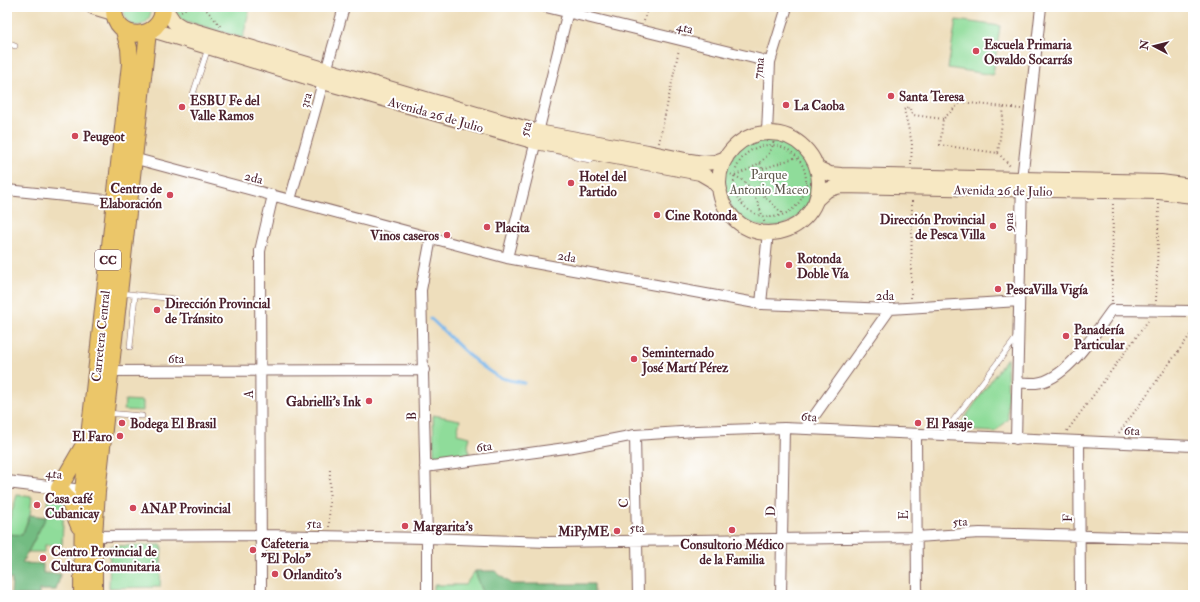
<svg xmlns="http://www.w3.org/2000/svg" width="1200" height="602" viewBox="0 0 1200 602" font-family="'IM FELL Double Pica',serif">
  <rect width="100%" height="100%" fill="#fff"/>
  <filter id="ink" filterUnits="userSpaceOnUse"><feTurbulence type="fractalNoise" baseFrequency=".025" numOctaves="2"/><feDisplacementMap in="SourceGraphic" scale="8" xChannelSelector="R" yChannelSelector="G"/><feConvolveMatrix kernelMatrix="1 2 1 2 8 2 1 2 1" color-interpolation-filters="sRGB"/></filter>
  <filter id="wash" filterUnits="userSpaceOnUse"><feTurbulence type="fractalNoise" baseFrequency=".012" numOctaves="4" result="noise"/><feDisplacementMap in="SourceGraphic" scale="16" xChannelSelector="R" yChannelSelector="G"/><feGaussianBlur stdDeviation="0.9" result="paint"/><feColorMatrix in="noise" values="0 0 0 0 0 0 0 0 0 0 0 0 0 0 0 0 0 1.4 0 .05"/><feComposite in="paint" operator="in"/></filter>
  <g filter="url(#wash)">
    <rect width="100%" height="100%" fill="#eedebc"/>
    <path fill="#8fdc9a" stroke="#6c7e62" d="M124,7H151C153,31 122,33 124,7Z
      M172,7H250L243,38L182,20Z
      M956,20L1000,26L993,75L948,68Z
      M724 182a45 45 0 1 1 90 0a45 45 0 1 1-90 0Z
      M1007,358L1008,419L995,432L956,430Z
      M125,400L143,401V411L124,410Z
      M433,415L460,420L457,434L470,437L468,445L470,456L438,460L434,455Z
      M17,495L32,497L30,515L22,535L7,534V527Z
      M48,498L61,499L64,503L62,545H45V552H28L46,517Z
      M162,545L160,587L109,588L110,546Z
      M475,571L484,595H434V585H465Z"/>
    <path fill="#73bc82" stroke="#5e6e56" d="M30,515L46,517L22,563L43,564V573L61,574L56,590H39V595H11L12,579H7V534L22,535Z
      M475,571H495L511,584H594V595H484Z"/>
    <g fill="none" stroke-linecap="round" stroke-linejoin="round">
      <path stroke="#7bb9ee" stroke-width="3" d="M431,319C452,338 472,362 497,376C505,380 515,381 524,383"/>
    </g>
  </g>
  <g filter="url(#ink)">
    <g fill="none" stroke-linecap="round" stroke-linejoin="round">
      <defs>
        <path id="service" d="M7,43L15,46
          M192,97L208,48
          M570,151L575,157L590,160L595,156
          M120,293L175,299
          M130,347L135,295
          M107,413L142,416
          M943,434L1017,337"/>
        <path id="minor" d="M546,7L770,62
          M767,133L770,62L787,7
          M129,157L507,258L761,304L890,309L1019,301
          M7,190L115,201
          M290,200L344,7
          M507,258L566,19L570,7
          M761,304L768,232
          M106,371L424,370
          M1017,382C1023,383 1030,383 1036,383C1067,380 1094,334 1112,310L1193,311
          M805,429L890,309
          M635,435L638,595
          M916,435L917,595
          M1016,439L1022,180L1041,7
          M1079,441L1080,595
          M425,467L573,447L635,435L696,431L784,428L1193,446
          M90,536L262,535L427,538L549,542L916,537L980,533L1193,539
          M261,595L260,251L273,195
          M427,595V538L421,290L431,238
          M781,595L784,428"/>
        <path id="tertiary" d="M7,482L91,492"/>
        <path id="secondary" d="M93,7L113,13
          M164,7L174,22L182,27L538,132L648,152L690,161L703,163L715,162L726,158
          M152,30L323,82L536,142L700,173L712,180L720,189
          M719 183a50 50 0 1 1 100 0a50 50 0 1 1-100 0Z
          M817,168L830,174L841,175L1161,182L1191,186
          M816,200L827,190L840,186L1159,192L1193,196"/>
        <path id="primary" d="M114,7C112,43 163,42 163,7
          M79,526L69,501L59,488L85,443
          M82,595L83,491L130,64L129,48L124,31
          M94,595V536L97,492L148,32"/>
      </defs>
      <use href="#service" stroke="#83625e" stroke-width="6"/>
      <use href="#minor" stroke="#83625e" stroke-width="12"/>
      <use href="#tertiary" stroke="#83625e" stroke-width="14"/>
      <use href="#secondary" stroke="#83625e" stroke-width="16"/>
      <use href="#primary" stroke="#83625e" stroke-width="18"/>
      <path stroke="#83625e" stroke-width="2" stroke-dasharray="1 3" stroke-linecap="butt" d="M204,7L221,27
        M181,11L188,7
        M644,21L648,7
        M961,102L1004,107L998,153L940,145L943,119Z
        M1004,107L1021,109
        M659,143L679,49
        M734 181a36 36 0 1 1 72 0a36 36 0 1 1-72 0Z
        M998,153L1011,167
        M911,165L912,143L904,110L909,107L913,115L943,119
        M763,169L797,157
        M723,172C753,179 756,198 765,224
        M735,175C752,169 772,159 774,139
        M806,183H816
        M758,190L783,214
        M754,194C762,185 765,174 760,163
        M911,298L912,199
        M1112,301L1113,201
        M1156,301L1159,203
        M1067,431L1148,321
        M1119,433L1193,331
        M329,527L330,467"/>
      <use href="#service" stroke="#fff" stroke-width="5"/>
      <use href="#minor" stroke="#fff" stroke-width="10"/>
      <use href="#tertiary" stroke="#fff" stroke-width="12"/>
      <use href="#secondary" stroke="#f7e8c3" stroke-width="14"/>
      <use href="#primary" stroke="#ebc669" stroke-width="16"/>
    </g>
  </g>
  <g fill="#d1495b" stroke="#fff" stroke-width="1.5">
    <circle cx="976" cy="51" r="4"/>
    <circle cx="891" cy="96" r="4"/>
    <circle cx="786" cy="105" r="4"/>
    <circle cx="182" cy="107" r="4"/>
    <circle cx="75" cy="136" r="4"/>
    <circle cx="571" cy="183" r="4"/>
    <circle cx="170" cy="195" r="4"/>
    <circle cx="657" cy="215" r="4"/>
    <circle cx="993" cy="226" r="4"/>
    <circle cx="487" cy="227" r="4"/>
    <circle cx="447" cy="235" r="4"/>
    <circle cx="789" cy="265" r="4"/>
    <circle cx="998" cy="289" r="4"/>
    <circle cx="157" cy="310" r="4"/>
    <circle cx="1066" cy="336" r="4"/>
    <circle cx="634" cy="359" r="4"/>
    <circle cx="369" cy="401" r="4"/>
    <circle cx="122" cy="423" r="4"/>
    <circle cx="918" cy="423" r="4"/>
    <circle cx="120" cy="436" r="4"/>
    <circle cx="37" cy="505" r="4"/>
    <circle cx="133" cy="508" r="4"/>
    <circle cx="405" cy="526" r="4"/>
    <circle cx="732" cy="530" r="4"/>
    <circle cx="617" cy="531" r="4"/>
    <circle cx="253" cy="550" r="4"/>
    <circle cx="43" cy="558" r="4"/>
    <circle cx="275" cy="574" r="4"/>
  </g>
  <g text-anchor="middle" stroke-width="4" stroke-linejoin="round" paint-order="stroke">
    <rect fill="#fff" stroke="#80626b" stroke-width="1" x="95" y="250" width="26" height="20" rx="3"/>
    <g font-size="12" font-weight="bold" fill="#4a1f2b">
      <text x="108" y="264">CC</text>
    </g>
    <g font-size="13" fill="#4a1f2b" stroke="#fff">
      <text transform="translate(685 27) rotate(13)" y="5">4ta</text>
      <text transform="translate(758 68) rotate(-84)" y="5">7ma</text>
      <text transform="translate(305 100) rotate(-74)" y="5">3ra</text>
      <text transform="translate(436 114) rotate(16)" y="5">Avenida 26 de Julio</text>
      <text transform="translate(525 129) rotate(-76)" y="5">5ta</text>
      <text transform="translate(254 177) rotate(15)" y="5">2da</text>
      <text transform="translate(1003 190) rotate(1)" y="5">Avenida 26 de Julio</text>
      <text transform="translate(1008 222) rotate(-89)" y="5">9na</text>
      <text transform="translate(567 256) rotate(10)" y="5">2da</text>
      <text x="885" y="300">2da</text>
      <text transform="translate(100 336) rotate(-84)" y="5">Carretera Central</text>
      <text x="176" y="363">6ta</text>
      <text transform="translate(248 394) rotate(-90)" y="5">A</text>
      <text transform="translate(411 416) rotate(-91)" y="5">B</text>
      <text transform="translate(809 416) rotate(3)" y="5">6ta</text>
      <text transform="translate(1132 430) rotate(2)" y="5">6ta</text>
      <text transform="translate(484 446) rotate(-8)" y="5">6ta</text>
      <text transform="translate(54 473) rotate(6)" y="5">4ta</text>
      <text transform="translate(623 503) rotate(-91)" y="5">C</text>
      <text transform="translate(770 511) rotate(-89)" y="5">D</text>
      <text transform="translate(903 515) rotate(-90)" y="5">E</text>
      <text transform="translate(1067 518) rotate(-91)" y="5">F</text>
      <text transform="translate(960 521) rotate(-3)" y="5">5ta</text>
      <text transform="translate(314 523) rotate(1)" y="5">5ta</text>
      <text transform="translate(637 527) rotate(-1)" y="5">5ta</text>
    </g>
    <g font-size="13" font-weight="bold" fill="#4a1f2b" stroke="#fff" text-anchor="start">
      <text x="984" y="49">Escuela Primaria<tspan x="984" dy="15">Osvaldo Socarrás</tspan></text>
      <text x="899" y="101">Santa Teresa</text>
      <text x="190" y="105">ESBU Fe del<tspan x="190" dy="15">Valle Ramos</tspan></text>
      <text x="794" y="110">La Caoba</text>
      <text x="83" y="141">Peugeot</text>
      <text x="579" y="181">Hotel del<tspan x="579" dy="15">Partido</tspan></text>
      <text x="162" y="193" text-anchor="end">Centro de<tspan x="162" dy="15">Elaboración</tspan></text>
      <text x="665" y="220">Cine Rotonda</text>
      <text x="985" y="224" text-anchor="end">Dirección Provincial<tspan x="985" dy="15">de Pesca Villa</tspan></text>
      <text x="495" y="232">Placita</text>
      <text x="439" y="240" text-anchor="end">Vinos caseros</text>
      <text x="797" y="263">Rotonda<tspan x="797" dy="15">Doble Vía</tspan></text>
      <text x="1006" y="294">PescaVilla Vigía</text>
      <text x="165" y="308">Dirección Provincial<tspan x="165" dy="15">de Tránsito</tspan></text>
      <text x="1074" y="334">Panadería<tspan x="1074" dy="15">Particular</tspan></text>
      <text x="642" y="357">Seminternado<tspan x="642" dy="15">José Martí Pérez</tspan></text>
      <text x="361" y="406" text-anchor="end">Gabrielli’s Ink</text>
      <text x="130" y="428">Bodega El Brasil</text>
      <text x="926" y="428">El Pasaje</text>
      <text x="112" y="441" text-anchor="end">El Faro</text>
      <text x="45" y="503">Casa café<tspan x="45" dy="15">Cubanicay</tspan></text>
      <text x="141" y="513">ANAP Provincial</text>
      <text x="413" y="531">Margarita's</text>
      <text x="609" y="536" text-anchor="end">MiPyME</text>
      <text x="261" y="548">Cafeteria<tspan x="261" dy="15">"El Polo"</tspan></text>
      <text x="732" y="549" text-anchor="middle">Consultorio Médico<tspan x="732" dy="15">de la Familia</tspan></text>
      <text x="51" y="556">Centro Provincial de<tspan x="51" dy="15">Cultura Comunitaria</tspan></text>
      <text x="283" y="579">Orlandito's</text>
    </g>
    <g font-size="13" fill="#5f584c" stroke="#fff">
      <text x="769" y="179">Parque<tspan x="769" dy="15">Antonio Maceo</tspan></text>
    </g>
  </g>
  <rect width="1200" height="602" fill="none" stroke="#fff" stroke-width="24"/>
  <g transform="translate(1154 46) rotate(277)" stroke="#ffffff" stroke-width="3" paint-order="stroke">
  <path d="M0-3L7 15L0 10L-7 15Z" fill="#4a1f2b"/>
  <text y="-6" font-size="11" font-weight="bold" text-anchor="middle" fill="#4a1f2b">N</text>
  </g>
</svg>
